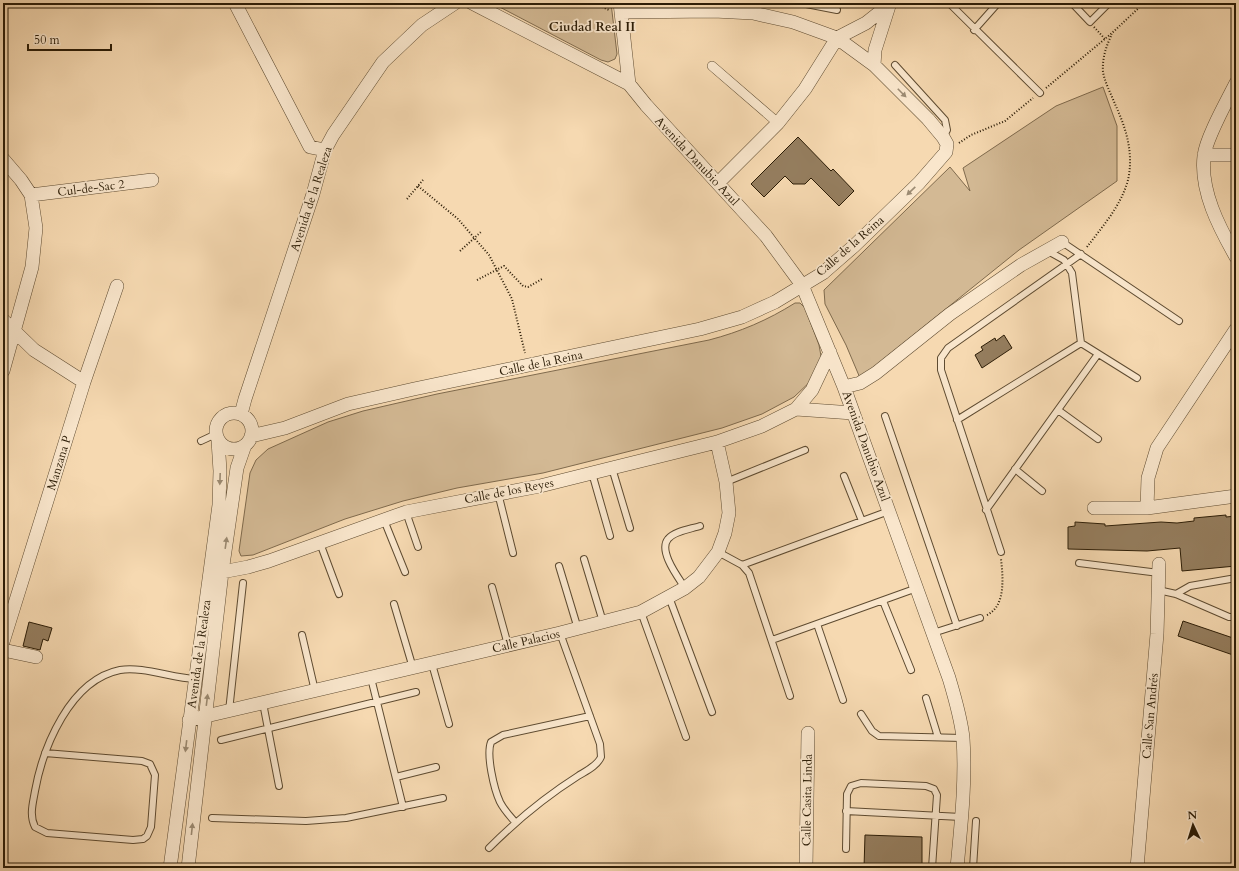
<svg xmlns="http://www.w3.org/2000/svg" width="1239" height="871" viewBox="0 0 1239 871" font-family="Cardo,serif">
  <rect width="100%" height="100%" fill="#f6d9b1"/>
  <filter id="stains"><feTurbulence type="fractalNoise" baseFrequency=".005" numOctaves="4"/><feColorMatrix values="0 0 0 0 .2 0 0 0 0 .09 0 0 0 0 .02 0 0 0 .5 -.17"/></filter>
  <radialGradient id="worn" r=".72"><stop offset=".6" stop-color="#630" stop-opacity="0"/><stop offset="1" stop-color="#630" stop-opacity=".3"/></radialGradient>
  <path fill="#d3b994" stroke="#7f6a4d" d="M492,3H611L617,54L615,59L608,62L601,60Z
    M1103,87L1117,126V181L1019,250L860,378L846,345L825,304L824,290L950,167L970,191L963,168L1056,106Z
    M795,303H800L805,308L819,345L821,356L820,366L814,378L794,397L762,414L722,428L543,473L457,488L403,501L345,519L253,555L241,556L239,551L250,473L256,460L268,449L328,422L363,411L437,394L709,340C740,332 768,320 795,303Z"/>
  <path fill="#957e5f" stroke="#2b1c06" d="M798,137L831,171L833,169L854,191L839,206L811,178L805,184H793L785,176L764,197L751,184Z
    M1004,335L1012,348L982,368L975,355L983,350L981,347L995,338L996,341Z
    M1226,515V517L1236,516V566L1182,571L1180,548L1147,551L1068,549V527L1075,526V522L1105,524V526L1161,522L1177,523L1194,521V518Z
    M1183,621L1236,639V656L1178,636Z
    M29,622L52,628L48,641L43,639L40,650L23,646Z
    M865,835L922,837V868H864Z"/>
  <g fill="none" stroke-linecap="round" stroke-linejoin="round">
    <defs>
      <path id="service" d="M801,3L837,10
        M949,3L1040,93
        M1072,3L1090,22L1109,3
        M974,30L998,3
        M895,65L945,120L947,130L943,137
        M1062,242L1179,321
        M1048,251L1064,260L1072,273L1081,343
        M1081,343L1137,378
        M1058,410L1098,439
        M885,416L957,626
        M957,420L1081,343
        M201,441L216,434
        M612,468L630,528
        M1015,469L1042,491
        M592,473L610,536
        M844,476L862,521
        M726,482L805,450
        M498,493L513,553
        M986,510L1098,354
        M406,512L418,547
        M384,520L405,572
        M320,543L339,594
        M718,552L742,565L749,573L790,696
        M1001,552L941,370V358L948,348L1081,254
        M584,559L603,622
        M1079,563L1159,573
        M742,565L889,511
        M559,566L578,629
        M492,587L508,645
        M685,588C678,577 658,551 668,539C674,531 691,529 700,526
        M1158,590L1176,594L1229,617H1236
        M1176,594L1190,586L1236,578
        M669,597L712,712
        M883,601L911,670
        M394,604L413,668
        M641,612L686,737
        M817,624L843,700
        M933,633L980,618
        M302,635L315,691
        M772,640L917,588
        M432,664L449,724
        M371,678L403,807
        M926,698L938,737
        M263,703L279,786
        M229,711L243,583
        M861,714L872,731L879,736L963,738
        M221,740L416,692
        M45,753L142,761L150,764L155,775L151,827L147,836L143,839L133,840L47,833L35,827C29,815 33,803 35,791C43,747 70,680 120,670C142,666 172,678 195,679
        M396,777L436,767
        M846,811L961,817
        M212,818L306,821L346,818L443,798
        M515,822C510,816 504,810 500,802C494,789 486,755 491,742L503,735L590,716
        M489,848C516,821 545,797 578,776C586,771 597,766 601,757L600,744L560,633
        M846,849L847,794L851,786L861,783L926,786L934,789L937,795L932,868
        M973,868L976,821"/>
      <path id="pedestrian" d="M712,66L778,123"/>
      <path id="minor" d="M235,3L310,147L325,150
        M472,3L629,84L646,105L766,236L802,285L844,387L949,678C955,698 961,718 963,738C966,781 961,825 957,868
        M620,3L629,84
        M874,65L875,50L889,6
        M1236,83C1227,101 1206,138 1204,156C1200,191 1219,227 1236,257
        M1204,155H1236
        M3,159L21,180L31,195L36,228L32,267L3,371
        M718,183L778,123L805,89L837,38L866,23L890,4
        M31,195L152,180
        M3,320L34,350L84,382
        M844,387L860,383L876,373L950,314L1021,265L1062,242
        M796,409L853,413
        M216 431a18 18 0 1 1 36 0a18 18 0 1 1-36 0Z
        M241,414L245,399L313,194L325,150L333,135L383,62L422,25L455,3
        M251,436L285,428L348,404L414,389L700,329L742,317L775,302L823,273L854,246L919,183L946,152L947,144L943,137L928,119L874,65L837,38L793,22L753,13L714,11L621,12
        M1094,508H1147L1236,496
        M1147,508L1148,478L1157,448L1236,329
        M222,572L248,567L269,561L406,512L540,486L612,468L717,442L762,426L796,409L812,390L830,352
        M3,642L84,382L117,286
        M3,650L36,657
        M189,720L560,633L641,612L685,588L699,577L718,552L725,533L729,513L726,482L717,442
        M170,868L219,505L220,471L218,440
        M188,868L222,572L237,468L245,445
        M806,868L808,733
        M1137,868L1157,634L1159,564"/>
    </defs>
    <use href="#service" stroke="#5e4b31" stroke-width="8"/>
    <use href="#pedestrian" stroke="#5e4b31" stroke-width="10"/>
    <use href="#minor" stroke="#5e4b31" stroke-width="14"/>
    <path stroke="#2b1c06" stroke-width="2" stroke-dasharray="1 2" stroke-linecap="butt" d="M537,3L540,6L545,7L549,3
      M594,3L609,10
      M1094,27L1105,39
      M1046,88L1112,33L1144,3
      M959,143L971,135L1005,121L1033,98
      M418,186L458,219L489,255L512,299L525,353
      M407,199L423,180
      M1087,247C1102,227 1121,206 1128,180C1134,153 1126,128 1115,104C1111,94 1105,83 1103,72C1102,59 1106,46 1112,34
      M460,251L482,231
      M477,280L504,266L523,286L528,287L542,279
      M987,615C1006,606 1003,577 1001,559"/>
    <use href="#service" stroke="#f9e6cc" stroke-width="6"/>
    <use href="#pedestrian" stroke="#f9e6cc" stroke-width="9"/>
    <use href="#minor" stroke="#f9e6cc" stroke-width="13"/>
  </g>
  <defs><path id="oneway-solid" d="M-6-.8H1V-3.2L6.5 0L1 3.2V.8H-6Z"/></defs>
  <g fill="#9c8b73">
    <use href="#oneway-solid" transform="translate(902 93) rotate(45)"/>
    <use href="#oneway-solid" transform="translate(911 191) rotate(136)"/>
    <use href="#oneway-solid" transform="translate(220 479) rotate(92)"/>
    <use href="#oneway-solid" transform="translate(226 543) rotate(-82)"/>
    <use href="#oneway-solid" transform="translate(207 700) rotate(-83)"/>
    <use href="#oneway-solid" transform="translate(186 746) rotate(97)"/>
    <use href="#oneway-solid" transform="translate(192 829) rotate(-84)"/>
  </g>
  <g text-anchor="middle" stroke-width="3.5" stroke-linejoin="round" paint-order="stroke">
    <g font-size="12" fill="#2b1c06" stroke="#f9e6cc">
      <text transform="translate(697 161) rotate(47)" y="4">Avenida Danubio Azul</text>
      <text transform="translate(91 188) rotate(-7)" y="4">Cul-de-Sac 2</text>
      <text transform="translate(311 199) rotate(-72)" y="4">Avenida de la Realeza</text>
      <text transform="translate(850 246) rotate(-41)" y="4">Calle de la Reina</text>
      <text transform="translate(541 363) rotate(-12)" y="4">Calle de la Reina</text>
      <text transform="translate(866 446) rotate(70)" y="4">Avenida Danubio Azul</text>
      <text transform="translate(59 463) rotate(-73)" y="4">Manzana P</text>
      <text transform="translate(509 491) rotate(-11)" y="4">Calle de los Reyes</text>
      <text transform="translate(526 641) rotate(-13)" y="4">Calle Palacios</text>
      <text transform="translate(199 654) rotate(-82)" y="4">Avenida de la Realeza</text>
      <text transform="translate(1150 716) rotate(-85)" y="4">Calle San Andrés</text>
      <text transform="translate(807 800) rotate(-89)" y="4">Calle Casita Linda</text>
    </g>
    <g font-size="13" font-weight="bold" fill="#2b1c06" stroke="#f9e6cc">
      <text x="592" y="31">Ciudad Real II</text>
    </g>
  </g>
  <rect width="1239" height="871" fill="none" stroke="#f6d9b1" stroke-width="16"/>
  <rect x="4" y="4" width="1231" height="863" fill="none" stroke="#2b1c06" stroke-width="2"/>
  <rect x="8" y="8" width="1223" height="855" fill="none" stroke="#2b1c06"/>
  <g transform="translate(1193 825) rotate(356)" stroke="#f9e6cc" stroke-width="3" paint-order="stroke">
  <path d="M0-3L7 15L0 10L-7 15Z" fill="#2b1c06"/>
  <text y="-6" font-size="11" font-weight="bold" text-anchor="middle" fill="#2b1c06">N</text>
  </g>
  <path d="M28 44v6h83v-6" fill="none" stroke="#2b1c06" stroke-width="2"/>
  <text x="34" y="44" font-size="12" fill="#2b1c06" stroke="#f9e6cc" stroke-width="3" paint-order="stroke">50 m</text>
  <rect width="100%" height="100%" filter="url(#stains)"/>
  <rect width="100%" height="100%" fill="url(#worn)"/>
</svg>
